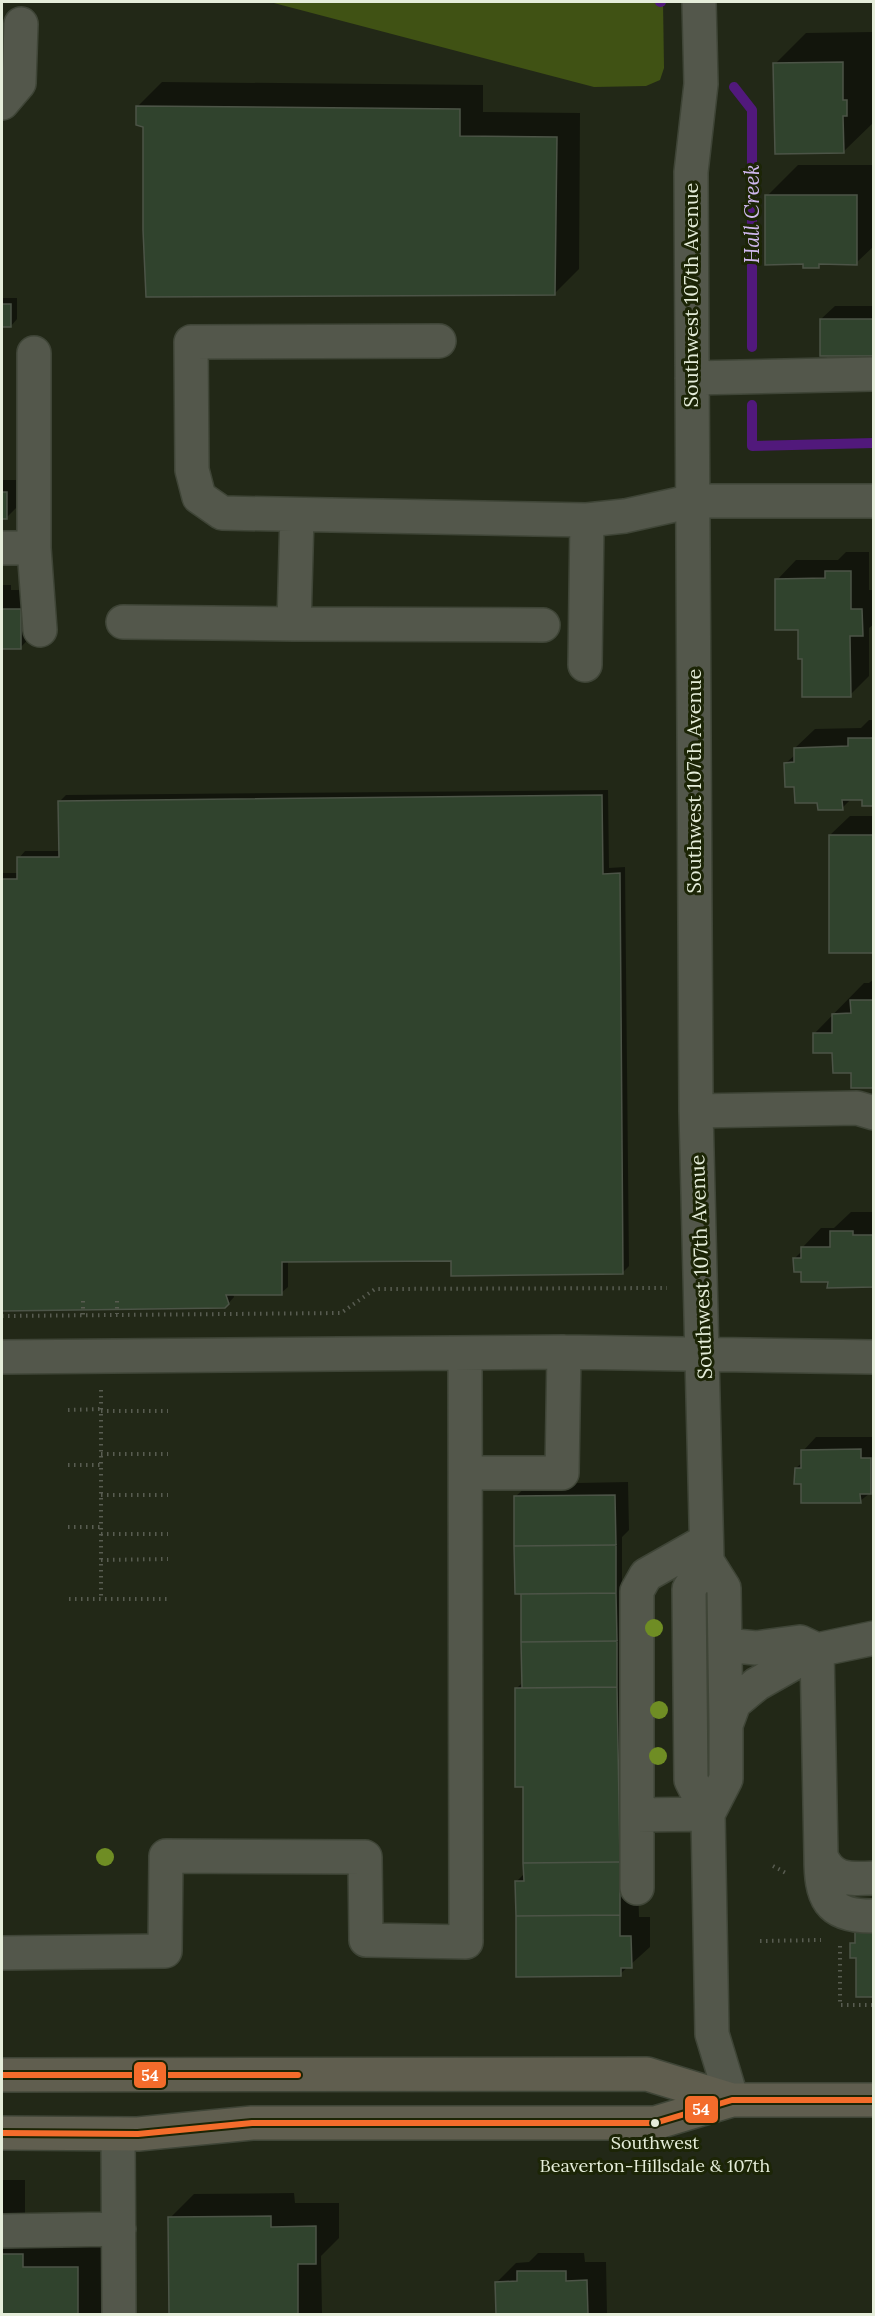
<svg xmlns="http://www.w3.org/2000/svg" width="875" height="2316" viewBox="0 0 875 2316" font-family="Lora,serif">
  <rect width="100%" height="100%" fill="#222817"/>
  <path fill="#405214" d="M270,2H663L664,68L660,80L646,86L594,87Z"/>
  <path fill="#0007" d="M873,32L874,122L843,152L775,64L806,33Z
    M162,82L483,85V112L580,113L579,269L555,293L138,106Z
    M798,165H874V246L856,263H822L818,267L767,196Z
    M2,298H17V319L11,326H2Z
    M835,306H874V355L821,319Z
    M2,480H20V504L6,518H2Z
    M846,552H869V590H874V624L869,628V676L850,695L803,657L799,628L777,580L796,560H838Z
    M2,585H11V590H40L39,628L20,648H2Z
    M869,720H874V804L864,798H852L842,808L819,801L795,786L786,763L796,754L795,748L815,729L861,728Z
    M608,790L609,868L625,867L629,1266L623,1272L452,1259L288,1261V1287L281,1293H233L234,1297L225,1307L2,1308V873H19V858L25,851H60V801L66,795Z
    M850,816H874V951L830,835Z
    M874,979V1087L853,1072L814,1034L864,983H869Z
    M851,1212H872L874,1216V1285L829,1280L803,1270L795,1258L802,1251V1248L821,1228H834Z
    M816,1437H874V1490L860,1501L796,1468L803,1462V1451Z
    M628,1482L629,1530L622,1537V1581L629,1580L639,1917H650V1947L620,1974L517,1881L525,1873L524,1785L516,1689L523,1682L522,1595L525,1593L515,1497L529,1484Z
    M2,2180H25V2231L102,2243V2314H2Z
    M294,2193L295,2203H339V2238L321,2256L322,2314H171L170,2218L194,2194Z
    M538,2253H584L585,2262H606L607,2314H497V2282L516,2263L529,2262Z"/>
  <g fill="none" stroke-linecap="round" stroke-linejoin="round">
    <path stroke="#51197b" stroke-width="10" d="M660,2H661
      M734,87L752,110V347
      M752,405V446L874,443"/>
  </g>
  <path fill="#30432d" stroke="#4c5447" stroke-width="1.5" d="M843,62V100H847V116H843L844,153L775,154L773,63Z
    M136,106L460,109V136L557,137L555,295L146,297L143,230V127L136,125Z
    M765,195H857V265L819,264V268H803V264L765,265Z
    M2,304H11V327H2Z
    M820,319H874V356H820Z
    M2,492H7V519H2Z
    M825,571H851V609H862L863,636H850L851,697H802V659H798V630H775V579L825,578Z
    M2,609H21V649H2Z
    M848,738H874V806H862V800H842L843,810H818L817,803H795L794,787H785L784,763L794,762V748L848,746Z
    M602,795L603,874L620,873L623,1274L451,1276V1261L282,1262V1295H226L229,1304L225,1308L2,1311V879H17V857H59L58,801Z
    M829,835H874V953H829Z
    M850,1000H874V1088H851V1073H833L832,1053H813V1033H832V1014L851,1013Z
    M830,1231H853V1235H873L874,1287L827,1288L828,1282H801V1272H794L793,1258H801V1247H830Z
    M861,1449V1458H871V1494H860L861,1503H801V1484H794L795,1468H801V1450Z
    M615,1495L616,1545L514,1546V1496Z
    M616,1545V1593L515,1594L514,1546Z
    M616,1593L617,1641L521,1642V1594Z
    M617,1641V1687L522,1688L521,1642Z
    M617,1687L620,1862L523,1863V1787H515V1688Z
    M620,1862V1915L516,1916L515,1881H524L523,1863Z
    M620,1915V1936H631L632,1968H621V1976L516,1977V1916Z
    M855,1931H874V1997H856V1958H850V1943H855Z
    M271,2216V2227L316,2226V2264H298V2314H169L168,2217Z
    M2,2228V2254H23V2267H78V2314H2Z
    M517,2271H566V2281L587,2280L588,2314H496L495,2282L517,2281Z"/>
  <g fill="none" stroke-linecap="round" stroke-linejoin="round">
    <defs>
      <path id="minor" d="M699,2L701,84L691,172L696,1111L707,1561L724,1588L726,1725V1779L708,1814
        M2,103L19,83L21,24
        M439,341L191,342L192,470L199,497L222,513L587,520L625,516L693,501H874
        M692,378L874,374
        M297,515L294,624L543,625
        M2,548H34V353
        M34,548L40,630
        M123,622L294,624
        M585,665L587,520
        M696,1111L857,1108L874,1113
        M2,1357L564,1352L874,1357
        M466,1473H562L564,1352
        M707,1561L689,1589L691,1780L708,1814L712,2034L732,2100
        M725,1645L756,1648L800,1642L817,1650
        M817,1650L821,1856C831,1881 850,1879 874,1878
        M726,1725L734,1703L757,1684L817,1650L874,1638
        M637,1815L708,1814
        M821,1856C821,1897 827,1917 874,1916
        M637,1888V1591L646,1575L706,1541
        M2,1953L165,1951L166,1856L365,1857L366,1940L466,1942L465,1353
        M118,2134L119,2314
        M2,2231L119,2229"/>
      <path id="major" d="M2,2075L647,2074L732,2100H874
        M2,2133L138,2134L252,2123H655L732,2100"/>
    </defs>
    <use href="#minor" stroke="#3f4537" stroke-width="36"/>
    <use href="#major" stroke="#3f4537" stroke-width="36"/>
    <path stroke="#585c51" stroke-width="4" stroke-dasharray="1.5 4.5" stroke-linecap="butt" d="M83,1301V1315
      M117,1301V1314
      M2,1316L341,1313L375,1289L667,1288
      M101,1390V1599
      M68,1410L101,1409
      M101,1411H168
      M101,1454H168
      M68,1465H101
      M101,1495H168
      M68,1527H101
      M101,1534H168
      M101,1560L168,1559
      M69,1599H167
      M773,1866L786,1873
      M760,1941L821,1940
      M840,1946V2005H874"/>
    <use href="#minor" stroke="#53574b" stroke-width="33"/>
    <use href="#major" stroke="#605e4f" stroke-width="33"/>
    <defs>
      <path id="bus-1" d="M2,2075H298
        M2,2133L138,2134L252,2123H655L732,2100H874"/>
    </defs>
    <use href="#bus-1" stroke="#1c2506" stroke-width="10"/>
    <use href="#bus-1" stroke="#f36c2b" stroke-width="6"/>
  </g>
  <g fill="#6f8d24">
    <circle cx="654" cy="1628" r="9"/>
    <circle cx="659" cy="1710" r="9"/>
    <circle cx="658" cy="1756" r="9"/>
    <circle cx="105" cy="1857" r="9"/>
  </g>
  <circle fill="#e5edda" stroke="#1c2506" stroke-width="2" cx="655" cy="2123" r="5"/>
  <g text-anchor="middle" stroke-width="6" stroke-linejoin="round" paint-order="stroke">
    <g font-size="18" fill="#e5edda" stroke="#1c2506">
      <text x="655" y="2149">Southwest<tspan x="655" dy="23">Beaverton-Hillsdale &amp; 107th</tspan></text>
    </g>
    <g font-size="20" fill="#e5edda" stroke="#1c2506">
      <text transform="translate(691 295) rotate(-90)" y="7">Southwest 107th Avenue</text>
      <text transform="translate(694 781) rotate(-90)" y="7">Southwest 107th Avenue</text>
      <text transform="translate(701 1267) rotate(-92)" y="7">Southwest 107th Avenue</text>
    </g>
    <g font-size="21" font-style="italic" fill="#d0b8ee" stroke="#1c2506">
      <text transform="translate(752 214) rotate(-90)" y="7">Hall Creek</text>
    </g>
  </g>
  <g stroke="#1c2506" stroke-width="2">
    <rect x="133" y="2061" width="34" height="28" rx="6" fill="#f36c2b"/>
    <rect x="684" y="2095" width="35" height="29" rx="6" fill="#f36c2b"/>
  </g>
  <g font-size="16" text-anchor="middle" font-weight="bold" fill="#fff">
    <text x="150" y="2081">54</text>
    <text x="701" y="2115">54</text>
  </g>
  <rect width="875" height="2316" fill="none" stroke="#e5edda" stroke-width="6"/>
</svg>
